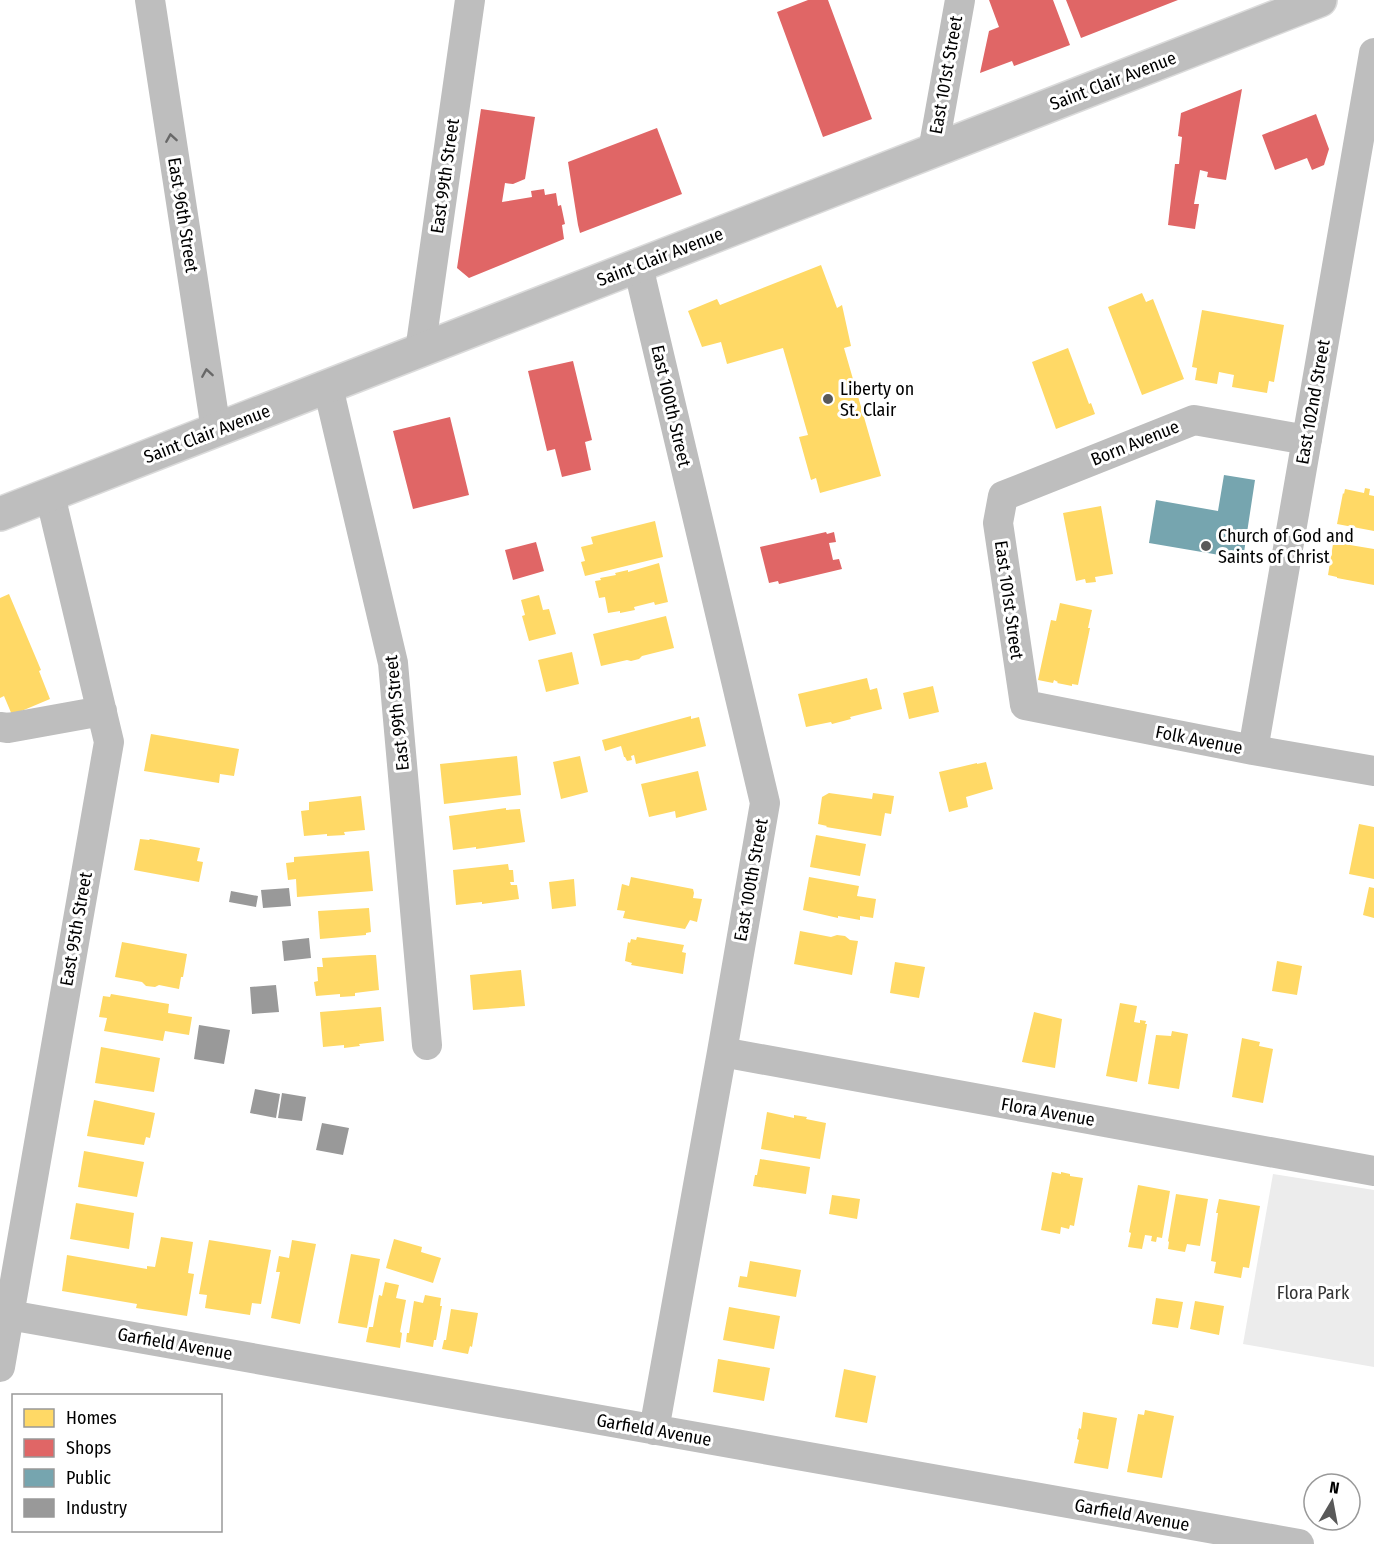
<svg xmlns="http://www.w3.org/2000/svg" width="1374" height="1544" viewBox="0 0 1374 1544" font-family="'Fira Sans Condensed',sans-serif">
  <rect width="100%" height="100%" fill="#fff"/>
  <path fill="#ececec" d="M1273,1174L1374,1190V1367L1243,1344Z"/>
  <path fill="#ffd966" d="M821,265L837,308L842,305L851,346L844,348L881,476L820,493L816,478L811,480L799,437L808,435L783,348L727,364L721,342L702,347L688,311L717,299L720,305Z
    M1142,293L1146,302L1153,299L1184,379L1142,395L1108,307Z
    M1202,310L1284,325L1274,382L1269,381L1267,393L1232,387L1234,375L1219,372L1217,384L1195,380L1197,368L1192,367Z
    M1068,348L1089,404L1091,403L1095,414L1056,429L1032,362Z
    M1365,488L1370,489L1369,495L1374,496V531L1337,524L1343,493L1344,494L1345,489L1364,493Z
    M1101,506L1113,574L1095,577L1096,582L1086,583L1085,579L1076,581L1063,513Z
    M655,521L663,557L585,576L581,562L585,561L581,547L593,544L591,537Z
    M1333,544L1344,545V544L1374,549V585L1337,578V577L1328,575Z
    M659,563L668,602L655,605L654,602L634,607L635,610L620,613V611L608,613L605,597L599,598L595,581L601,580L600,578L616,575L615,573L628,570V572Z
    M9,594L41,670L39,671L50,699L12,715L4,696L0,698V598Z
    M539,595L543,610L549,609L556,634L529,641L522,616L525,615L521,600Z
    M1060,603L1092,610L1088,628H1090L1078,685L1072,684V686L1057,683L1058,682L1054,680L1053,683L1038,680L1051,620L1056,621Z
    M666,616L674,648L642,656L639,659L631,661L627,660L601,666L593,634Z
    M572,652L579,684L546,692L538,660Z
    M867,678L870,690L877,688L882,709L850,717L851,719L832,724L831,722L806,727L798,694Z
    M933,686L939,712L909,719L903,693Z
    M691,716V719L699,717L706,746L636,764L634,755L631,756L632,760L627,761L625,757H624L621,746L605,751L602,740Z
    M151,734L239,749L234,776L220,774L219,783L144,771Z
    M517,756L521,795L444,804L440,764Z
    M580,756L588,792L561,799L553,762Z
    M986,762L993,789L966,797L968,807L949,812L939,772L977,763V764Z
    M698,771L707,810L676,818L675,811L649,817L641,784Z
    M829,793L872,799L873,793L894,796L891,814L885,813L881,836L826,827L827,826L818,824L822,797Z
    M361,796L365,830L344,832L345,835L327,836V834L304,836L301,811L309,810V802Z
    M506,808V810L520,809L525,842L476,849V847L453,850L449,816Z
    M1359,824L1374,827V879L1349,874Z
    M816,835L866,844L860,876L810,867Z
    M140,839L149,840L150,839L200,848L197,861L203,862L199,882L134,870Z
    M369,851L373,891L297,897L296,879L288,880L286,863L294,862V857Z
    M508,864L509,870H513L514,882H510L511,885H517L519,899L482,904V902L456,905L453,870Z
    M631,877L693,889L694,893L693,898L702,899L697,922L690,920L685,929L623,918L625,911L617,910L622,884L629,886Z
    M809,877L859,886L857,896L876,899L873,918L860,916V920L838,916V918L803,910Z
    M574,879L576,906L552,909L549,882Z
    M1369,887L1374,888V918L1363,915Z
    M369,908L371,932L366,933V935L320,939L318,911Z
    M800,931L831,937L837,935L845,936L850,940L858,941L852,975L794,964Z
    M637,937L684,945L682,952L686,953L683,974L631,965L632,963L625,961L628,942L630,943L631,939L636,940Z
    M122,942L187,954L183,977H181L179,989L159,985L155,987L146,986L142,982L115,977Z
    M370,955H376L379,990L355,993V996L340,997V994L316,996L314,982L318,981L317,967H323L322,958Z
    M1277,961L1302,966L1297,995L1272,991Z
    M895,962L925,967L919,998L890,993Z
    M521,970L525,1006L473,1010L470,975Z
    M111,994L169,1004L168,1013L192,1017L189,1035L165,1031L163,1041L104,1031L107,1018L99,1017L103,996L110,997Z
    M1120,1003L1137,1006L1134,1022L1140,1023V1020L1146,1021L1145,1024H1147L1137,1082L1106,1076Z
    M381,1007L384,1041L359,1044L360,1046L344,1048V1045L323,1047L320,1012Z
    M1034,1012L1062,1019L1055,1068L1022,1062Z
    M1172,1031L1188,1034L1179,1089L1148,1084L1156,1035L1171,1036Z
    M1242,1038L1260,1042L1259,1046L1273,1049L1263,1103L1232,1097Z
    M101,1047L160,1058L154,1092L95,1083Z
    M94,1100L155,1113L150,1138L146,1137L144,1145L87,1136Z
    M767,1112L794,1118V1115L807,1117L806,1119L826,1123L820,1159L761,1149Z
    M84,1151L144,1162L137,1197L78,1187Z
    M760,1159L810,1167L806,1194L753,1186L755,1175H757Z
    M1052,1172L1061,1174V1172L1070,1174V1176L1083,1178L1074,1226L1070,1225L1069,1229L1061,1227L1060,1234L1041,1230Z
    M1138,1185L1170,1191L1162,1238L1157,1237L1156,1242L1151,1241L1152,1236L1145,1235L1142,1249L1128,1247L1131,1233L1129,1232Z
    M1176,1194L1208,1199L1200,1246L1187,1244L1185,1252L1168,1249L1169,1242L1168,1241Z
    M832,1195L860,1199L857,1219L829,1214Z
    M1219,1199L1260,1206L1249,1268L1243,1267L1241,1278L1214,1273L1216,1262L1211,1261L1218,1213H1216Z
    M76,1203L134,1213L129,1249L70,1239Z
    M161,1237L193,1242L188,1273L194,1274L187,1316L136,1308L137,1304L62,1291L67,1255L147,1269V1266L155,1267Z
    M394,1239L422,1247L421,1252L441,1258L433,1283L386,1268Z
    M209,1240L271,1250L261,1304L252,1303L250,1315L205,1308L207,1295L199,1294Z
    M292,1240L316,1244L300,1324L271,1318L280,1272H276L279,1256L289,1258Z
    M351,1254L380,1259L367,1328L338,1323Z
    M750,1261L801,1270L796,1297L738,1287L740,1276L747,1277Z
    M385,1282L399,1285L396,1298L406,1300L400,1332L402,1333L400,1348L366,1342L369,1327H373L379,1295L382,1296Z
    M425,1295L441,1298L440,1306H442L436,1340H434L433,1347L406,1342L407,1333H409L414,1301L423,1303Z
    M1156,1298L1183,1302L1178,1328L1152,1324Z
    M1195,1301L1224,1306L1219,1335L1190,1329Z
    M729,1307L780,1316L774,1349L723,1340Z
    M451,1309L478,1313L472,1347L470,1346L468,1354L442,1349L444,1340H446Z
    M718,1359L770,1368L764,1401L713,1392Z
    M844,1369L876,1376L867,1423L835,1417Z
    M1145,1410L1174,1416L1162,1478L1127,1472L1138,1414L1144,1415Z
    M1083,1412L1117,1418L1108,1469L1074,1463L1079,1440L1077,1439L1079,1428L1081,1429Z"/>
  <path fill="#e06666" d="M808,0H828L872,119L823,137L777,12Z
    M989,0H1053L1070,45L1014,66L1012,61L980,73L989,31L999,27Z
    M1066,0H1178L1081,38Z
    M1242,89L1226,180L1207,177L1208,172L1200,170L1194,204H1199L1195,229L1168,225L1175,164H1179L1182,137L1178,136L1181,113Z
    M481,109L535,117L525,179L513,184L505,183L502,202L532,197L531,191L544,189L545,195L556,193L558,206L561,205L565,224L562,225L564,239L469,278L457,268Z
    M1316,114L1329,149L1324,165L1312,170L1307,158L1275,170L1262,135Z
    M657,128L682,194L580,233L578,225L568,162Z
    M573,361L592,440L585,442L591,470L562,477L555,449L547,451L528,371Z
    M450,417L469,495L413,509L393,431Z
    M826,532L827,534L834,532L836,542L829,543L833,560L839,559L842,569L779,584L778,581L769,583L760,547Z
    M536,542L544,571L513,580L505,550Z"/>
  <path fill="#76a5af" d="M1224,475L1255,480L1243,559L1149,543L1156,500L1218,511Z"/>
  <path fill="#999" d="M289,888L291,906L263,908L261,890Z
    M231,891L258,896L256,907L229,902Z
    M309,938L311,958L284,961L282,941Z
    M276,985L279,1012L252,1014L250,987Z
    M199,1025L230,1030L224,1064L194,1059Z
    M255,1089L280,1094L276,1118L250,1113Z
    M282,1093L306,1097L302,1121L278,1118Z
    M322,1123L349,1128L343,1155L316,1150Z"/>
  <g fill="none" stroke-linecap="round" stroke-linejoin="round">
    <defs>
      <path id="major" d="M0,514L1320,0"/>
    </defs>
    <use href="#major" stroke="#dbdbdb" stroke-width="36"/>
    <path stroke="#bebebe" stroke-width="30" d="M150,0L216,430
      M933,151L960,0
      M638,266L765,803L722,1052L654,1430
      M420,351L470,0
      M328,387L393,663L427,1045
      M1307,440L1194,420L1003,496L998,523L1025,705L1253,750L1374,771
      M0,727L8,728L102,711
      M1253,750L1374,53
      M722,1052L1374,1171
      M9,1315L1299,1544
      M0,1367L109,742L50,495"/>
    <use href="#major" stroke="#bebebe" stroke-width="33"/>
  </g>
  <defs><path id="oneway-chevron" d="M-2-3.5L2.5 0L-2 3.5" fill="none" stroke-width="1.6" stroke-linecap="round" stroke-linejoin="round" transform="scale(1.5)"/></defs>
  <g stroke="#686868">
    <use href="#oneway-chevron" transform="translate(171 138) rotate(-99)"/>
    <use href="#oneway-chevron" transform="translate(207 373) rotate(-99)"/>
  </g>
  <g fill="#595959" stroke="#fff" stroke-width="2">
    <circle cx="828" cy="399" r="6"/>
    <circle cx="1206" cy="546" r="6"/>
  </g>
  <g text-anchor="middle" stroke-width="6" stroke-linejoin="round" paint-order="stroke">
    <g font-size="18" fill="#000" stroke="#fff">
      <text transform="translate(946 75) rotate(-80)" y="6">East 101st Street</text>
      <text transform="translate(1113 81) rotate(-21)" y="6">Saint Clair Avenue</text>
      <text transform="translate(445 176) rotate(-82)" y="6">East 99th Street</text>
      <text transform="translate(183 215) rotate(81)" y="6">East 96th Street</text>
      <text transform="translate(660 257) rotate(-21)" y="6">Saint Clair Avenue</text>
      <text transform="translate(1313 402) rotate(-80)" y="6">East 102nd Street</text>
      <text transform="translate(671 406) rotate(77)" y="6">East 100th Street</text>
      <text transform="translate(207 434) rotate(-21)" y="6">Saint Clair Avenue</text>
      <text transform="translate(1135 443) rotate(-22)" y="6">Born Avenue</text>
      <text transform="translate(1009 600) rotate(82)" y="6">East 101st Street</text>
      <text transform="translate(397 713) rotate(-96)" y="6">East 99th Street</text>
      <text transform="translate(1199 740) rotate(11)" y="6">Folk Avenue</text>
      <text transform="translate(751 880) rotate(-80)" y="6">East 100th Street</text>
      <text transform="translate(76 929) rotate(-80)" y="6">East 95th Street</text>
      <text transform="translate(1048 1112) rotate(10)" y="6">Flora Avenue</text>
      <text transform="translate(175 1344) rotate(10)" y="6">Garfield Avenue</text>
      <text transform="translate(654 1430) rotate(10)" y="6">Garfield Avenue</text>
      <text transform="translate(1132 1515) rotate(10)" y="6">Garfield Avenue</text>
    </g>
    <g font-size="18" fill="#000" stroke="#fff" text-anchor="start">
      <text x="840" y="395">Liberty on<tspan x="840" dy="21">St. Clair</tspan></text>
      <text x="1218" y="542">Church of God and<tspan x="1218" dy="21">Saints of Christ</tspan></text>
    </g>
    <g font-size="18" fill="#333" stroke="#fff">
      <text x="1313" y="1299">Flora Park</text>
    </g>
  </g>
  <rect x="12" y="1394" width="210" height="138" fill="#ffffff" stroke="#999999" stroke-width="1.5"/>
  <rect x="24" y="1409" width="30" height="18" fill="#ffd966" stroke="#999999" stroke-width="1.5"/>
  <text x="66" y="1424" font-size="18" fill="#000000">Homes</text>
  <rect x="24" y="1439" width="30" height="18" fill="#e06666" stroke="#999999" stroke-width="1.5"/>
  <text x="66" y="1454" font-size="18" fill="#000000">Shops</text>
  <rect x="24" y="1469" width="30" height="18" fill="#76a5af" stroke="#999999" stroke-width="1.5"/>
  <text x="66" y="1484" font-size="18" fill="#000000">Public</text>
  <rect x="24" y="1499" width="30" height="18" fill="#999999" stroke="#999999" stroke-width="1.5"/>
  <text x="66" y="1514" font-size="18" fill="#000000">Industry</text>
  <g transform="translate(1332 1502) rotate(10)"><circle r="28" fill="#ffffff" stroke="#999999" stroke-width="1.5"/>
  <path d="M0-4.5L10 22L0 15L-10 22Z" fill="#595959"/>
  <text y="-9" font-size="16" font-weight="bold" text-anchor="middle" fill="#000000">N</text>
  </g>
</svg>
